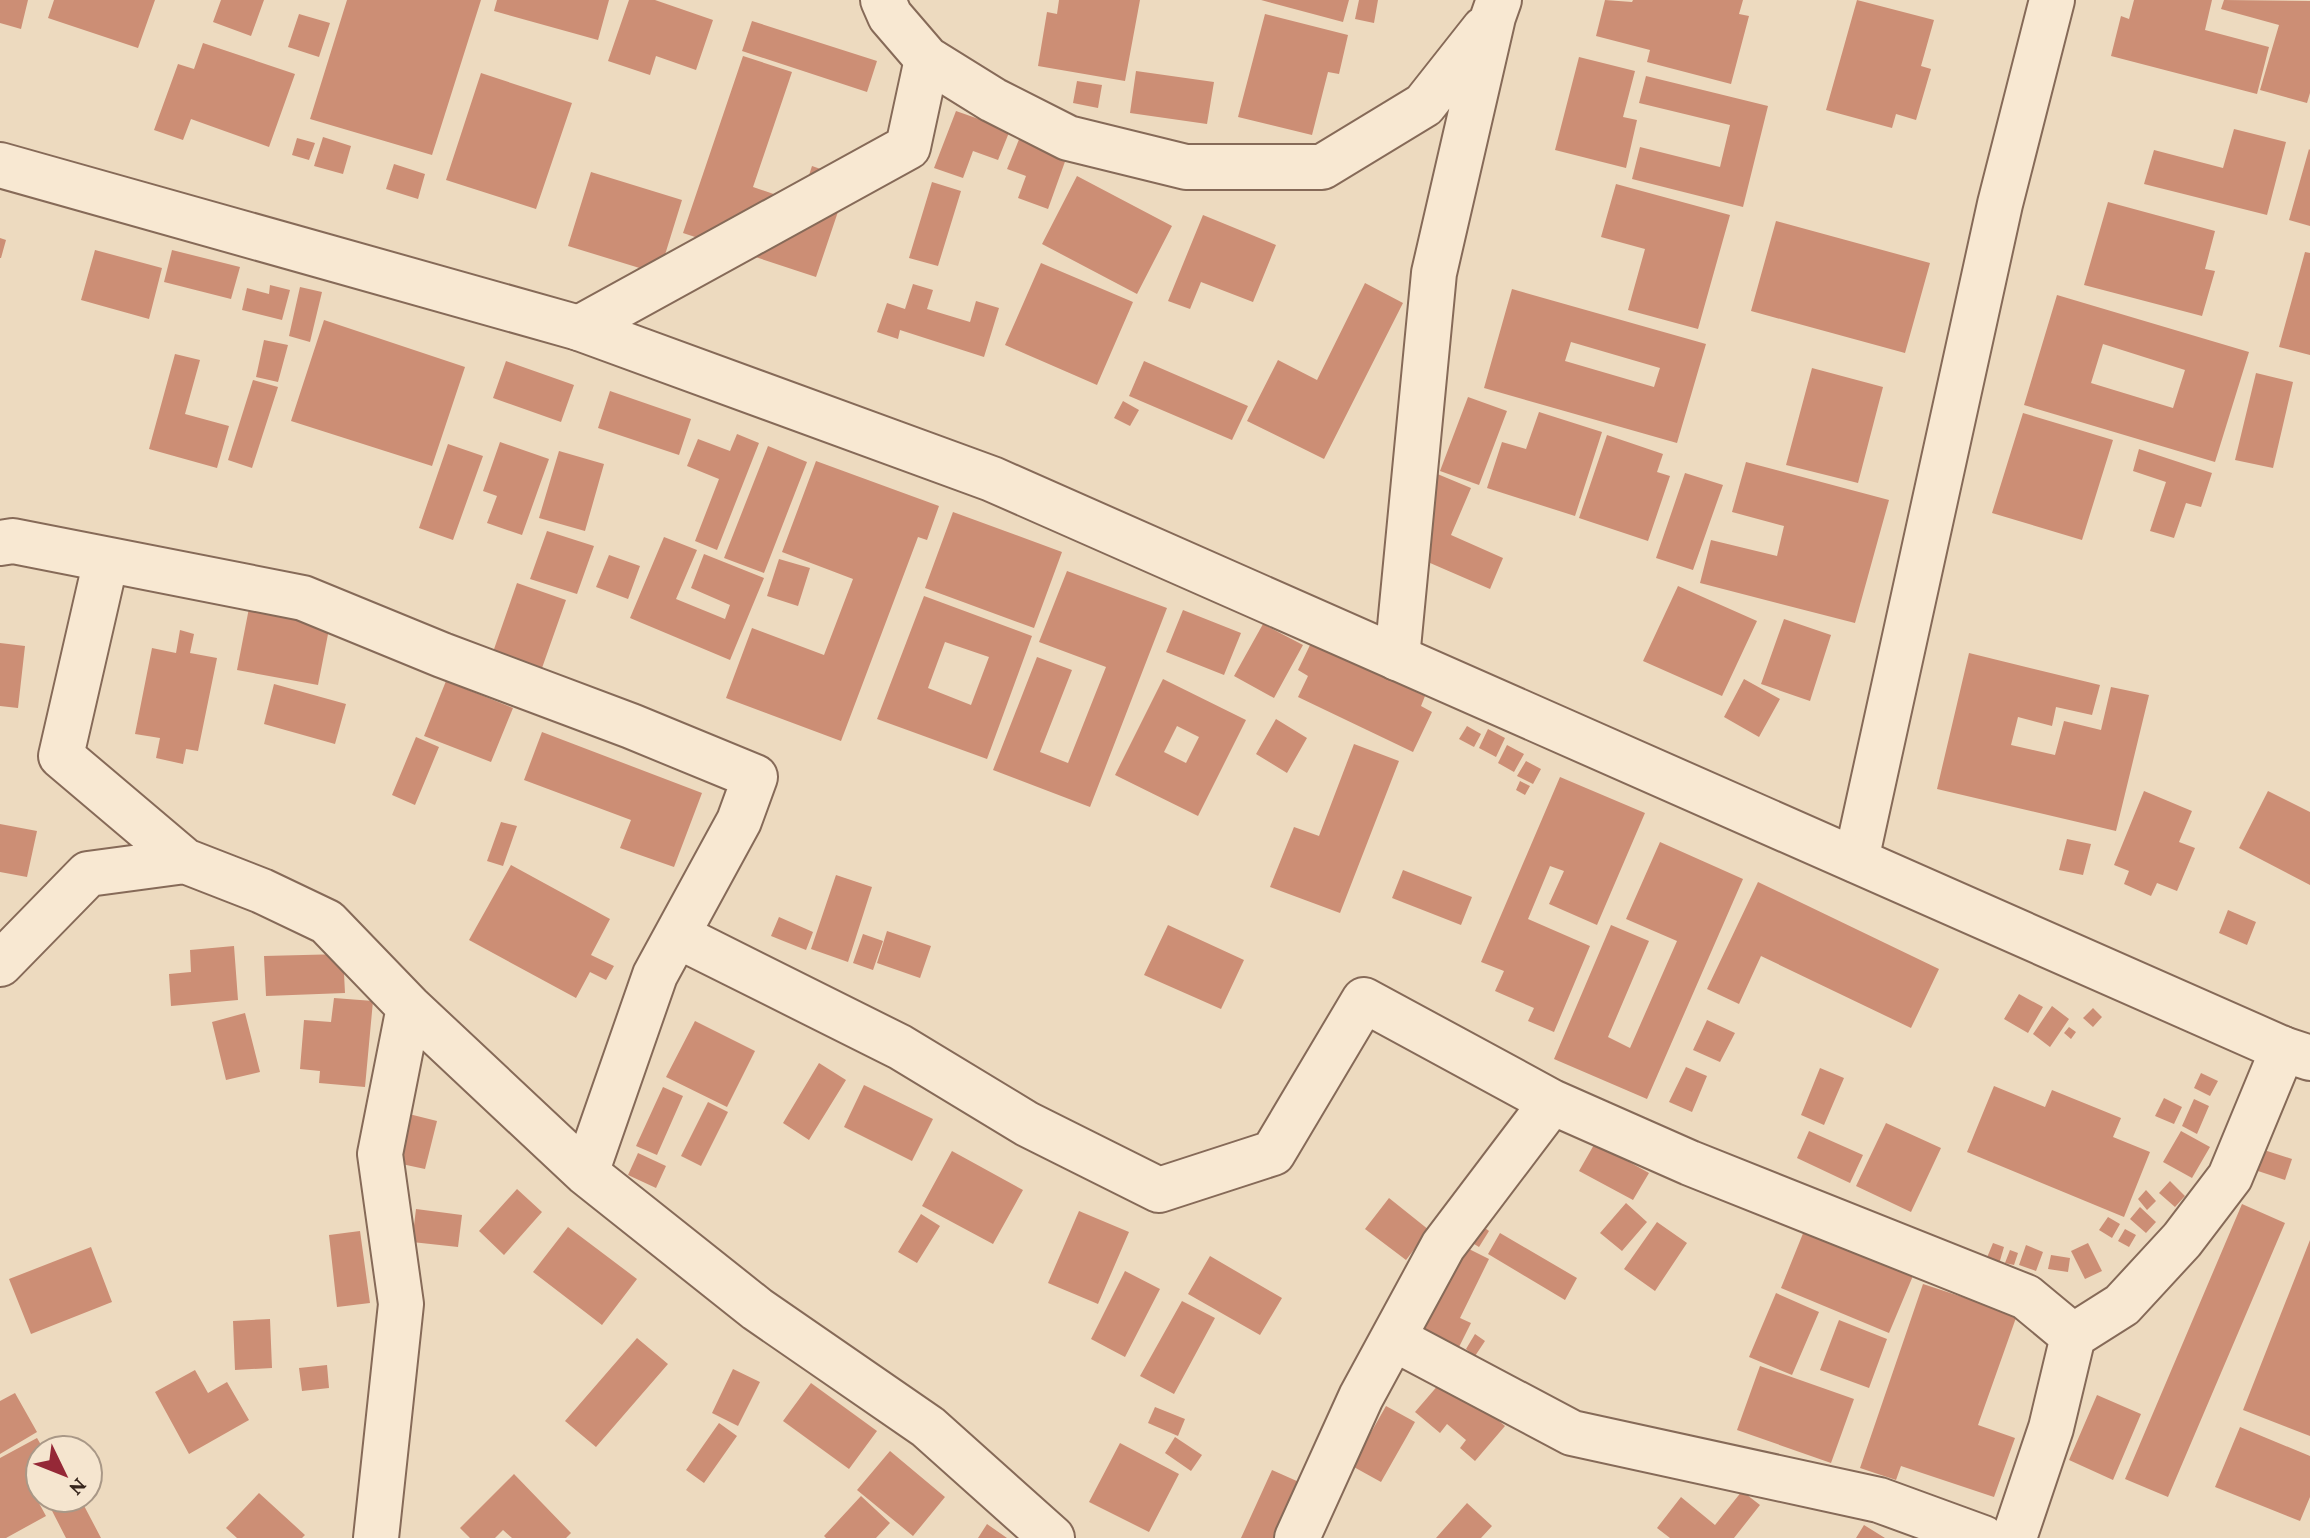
<svg xmlns="http://www.w3.org/2000/svg" width="2310" height="1538" viewBox="0 0 2310 1538" font-family="'Crimson Pro',serif">
  <rect width="100%" height="100%" fill="#eddabf"/>
  <path fill="#cc8e75" fill-rule="evenodd" d="M0,0H28L21,29L0,23Z
    M54,0H155L138,48L48,18Z
    M221,0H264L251,36L213,22Z
    M347,0H481L432,155L310,119Z
    M497,0H609L598,40L494,11Z
    M629,0H655L713,20L696,70L656,56L650,75L608,61Z
    M1059,0H1140L1125,81L1038,66L1047,12L1057,14Z
    M1261,0H1349L1343,22Z
    M1359,0H1378L1374,23L1355,19Z
    M1605,0L1632,2L1633,0H1743L1739,14L1749,16L1731,84L1647,62L1650,50L1596,36Z
    M1857,0L1934,20L1921,66L1931,69L1916,120L1896,114L1892,128L1826,110Z
    M2134,0H2212L2205,30L2269,47L2257,94L2111,56L2121,16L2129,19Z
    M2224,0L2310,1V93L2307,103L2260,90L2279,25L2221,9Z
    M299,14L330,23L319,57L288,47Z
    M1265,14L1348,35L1339,74L1328,72L1312,135L1238,117Z
    M752,21L877,61L867,92L742,51Z
    M203,43L295,74L269,147L191,119L183,140L154,130L178,64L194,69Z
    M743,56L792,72L753,187L800,203L812,166L849,179L816,277L683,233Z
    M1579,57L1635,71L1623,117L1637,120L1626,168L1555,150Z
    M1136,71L1214,82L1207,124L1130,113Z
    M481,73L572,103L536,209L446,180Z
    M1646,76L1768,106L1743,207L1632,179L1640,147L1720,167L1730,125L1639,103Z
    M1077,81L1102,85L1098,108L1073,103Z
    M956,111L1010,130L998,160L973,151L963,178L934,168Z
    M2234,129L2286,142L2267,215L2144,184L2154,150L2223,168Z
    M323,137L351,146L343,174L314,166Z
    M1020,137L1067,156L1048,209L1018,198L1026,176L1007,169Z
    M297,138L315,143L309,160L292,155Z
    M2309,149L2310,150V226L2289,220Z
    M394,164L425,174L418,199L386,189Z
    M591,172L682,200L659,274L568,246Z
    M1077,176L1172,226L1137,294L1042,244Z
    M932,182L961,191L938,266L909,258Z
    M1616,184L1730,215L1698,329L1628,310L1645,249L1601,237Z
    M2108,202L2215,231L2205,269L2215,271L2202,316L2084,285Z
    M1203,215L1276,245L1253,302L1201,282L1190,309L1168,301Z
    M1776,221L1930,263L1905,353L1751,311Z
    M0,238L6,240L1,258H0Z
    M95,250L162,268L149,319L81,300Z
    M172,250L240,267L231,299L164,282Z
    M2305,252L2310,253V355L2279,347Z
    M1041,263L1133,302L1097,385L1005,345Z
    M1365,283L1403,303L1324,459L1247,421L1278,360L1317,380Z
    M913,284L933,290L927,309L970,322L976,301L999,308L984,357L900,330L898,339L877,332L887,303L905,309Z
    M270,285L290,290L282,320L242,310L247,288L269,294Z
    M300,287L322,292L310,342L289,336Z
    M1512,289L1706,344L1677,443L1484,388ZM1571,342L1660,368L1654,387L1565,361Z
    M2057,295L2249,352L2215,462L2024,405ZM2103,344L2185,370L2173,408L2091,383Z
    M324,320L465,367L432,466L291,421Z
    M264,340L288,345L278,382L256,377Z
    M175,354L200,360L185,414L229,426L217,468L149,449Z
    M506,361L574,385L561,422L493,398Z
    M1144,361L1248,406L1232,440L1129,396Z
    M1812,368L1883,387L1858,483L1786,465Z
    M2256,373L2293,382L2273,468L2235,460Z
    M253,380L278,387L252,468L228,460Z
    M610,391L691,419L679,455L598,428Z
    M1468,397L1507,411L1479,485L1440,471Z
    M1123,401L1139,410L1130,426L1114,418Z
    M1539,412L1602,432L1575,516L1487,488L1502,442L1526,449Z
    M2023,413L2113,440L2082,540L1992,513Z
    M737,434L759,443L717,550L695,541L719,479L687,466L698,439L730,451Z
    M1607,435L1663,454L1657,472L1670,476L1648,541L1579,518Z
    M500,442L549,459L522,535L487,523L497,496L483,491Z
    M448,444L483,456L453,540L419,528Z
    M768,446L807,462L764,573L724,558Z
    M2139,449L2212,473L2201,507L2186,503L2174,538L2150,531L2166,482L2133,471Z
    M559,451L604,464L585,531L539,518Z
    M816,461L939,506L927,540L918,537L841,741L726,698L752,628L824,655L853,579L782,552Z
    M1746,462L1889,500L1855,623L1700,583L1711,540L1777,556L1784,526L1732,512Z
    M1435,473L1471,488L1451,535L1503,558L1490,589L1414,556Z
    M1685,473L1723,485L1693,570L1656,558Z
    M953,512L1062,552L1034,628L925,588Z
    M547,531L594,546L577,594L530,579Z
    M664,537L697,550L676,599L725,619L730,605L691,588L704,554L764,578L730,660L630,618Z
    M609,555L640,566L628,599L596,587Z
    M779,559L810,568L798,606L767,596Z
    M1067,571L1167,608L1090,807L993,770L1037,657L1072,670L1040,752L1068,763L1106,667L1039,642Z
    M517,583L566,600L542,668L493,652Z
    M1678,586L1757,621L1722,696L1643,661Z
    M924,596L1032,636L987,759L877,719ZM945,642L989,657L971,705L928,688Z
    M249,608L330,624L318,685L237,670Z
    M1183,610L1241,633L1224,675L1166,652Z
    M1784,619L1831,635L1810,701L1761,684Z
    M1263,624L1303,645L1274,698L1234,676Z
    M180,630L194,634L190,653L217,658L198,751L186,749L183,764L156,758L160,738L135,734L152,648L176,653Z
    M0,643L25,646L18,708L0,706Z
    M1311,643L1425,696L1421,706L1432,712L1413,752L1298,697L1308,676L1298,670Z
    M1969,653L2100,685L2092,715L2056,707L2052,726L2018,717L2011,745L2055,755L2064,721L2101,730L2111,687L2149,695L2116,831L1937,789Z
    M1163,679L1246,720L1198,816L1115,775ZM1177,726L1199,737L1186,763L1164,752Z
    M1744,679L1780,699L1759,737L1724,717Z
    M446,681L513,708L491,762L424,736Z
    M274,684L346,704L335,744L264,724Z
    M1276,719L1307,738L1287,773L1256,754Z
    M1467,726L1481,734L1474,747L1459,739Z
    M1488,729L1505,738L1496,757L1479,748Z
    M542,732L702,793L674,867L620,848L631,820L524,780Z
    M416,737L439,747L415,805L392,795Z
    M1354,744L1399,761L1340,913L1270,887L1294,827L1319,836Z
    M1507,745L1524,754L1514,772L1498,763Z
    M1526,761L1541,769L1533,784L1517,776Z
    M1560,777L1645,813L1597,925L1549,904L1564,871L1550,866L1528,919L1590,946L1554,1032L1528,1021L1534,1008L1495,991L1504,971L1481,962Z
    M1520,781L1530,786L1525,795L1516,790Z
    M2144,791L2192,811L2179,842L2195,848L2177,891L2157,883L2151,896L2124,884L2129,871L2114,865Z
    M2268,791L2310,812V885L2239,848Z
    M501,822L517,826L503,866L487,861Z
    M0,824L37,831L27,877L0,872Z
    M2067,839L2091,844L2083,875L2059,870Z
    M1660,842L1743,879L1647,1099L1554,1059L1611,925L1649,941L1608,1037L1630,1048L1677,941L1626,919Z
    M511,865L610,919L591,955L614,966L606,980L590,972L576,998L469,940Z
    M1403,870L1472,897L1461,925L1392,898Z
    M836,875L872,887L848,962L811,949Z
    M1758,882L1939,969L1911,1028L1761,956L1739,1004L1707,989Z
    M2228,910L2256,922L2247,945L2219,933Z
    M779,917L813,932L806,950L771,936Z
    M1168,925L1244,960L1221,1009L1144,975Z
    M887,931L931,946L920,978L877,963Z
    M863,934L883,941L873,970L853,963Z
    M234,946L238,1000L171,1006L169,974L191,972L190,950Z
    M343,954L345,993L266,996L264,956Z
    M2019,994L2043,1007L2028,1033L2004,1019Z
    M334,998L373,1001L365,1087L319,1083L320,1071L300,1069L304,1020L331,1022Z
    M2052,1006L2069,1019L2050,1047L2033,1034Z
    M2093,1008L2102,1017L2093,1027L2083,1018Z
    M245,1013L260,1072L226,1080L212,1022Z
    M1707,1020L1735,1033L1720,1062L1693,1050Z
    M695,1021L755,1051L727,1107L666,1077Z
    M2069,1027L2076,1032L2071,1039L2064,1033Z
    M819,1063L846,1080L809,1140L783,1123Z
    M1686,1067L1707,1076L1692,1112L1669,1102Z
    M1820,1068L1844,1078L1824,1125L1801,1115Z
    M2201,1073L2218,1081L2210,1096L2194,1088Z
    M864,1085L933,1119L912,1161L844,1127Z
    M1994,1086L2045,1107L2052,1090L2121,1118L2113,1137L2150,1152L2124,1217L1967,1152Z
    M663,1087L683,1096L657,1155L636,1146Z
    M2164,1098L2182,1107L2174,1124L2155,1116Z
    M2194,1099L2209,1106L2197,1134L2182,1126Z
    M708,1102L728,1112L701,1166L681,1156Z
    M409,1114L437,1121L425,1169L397,1163Z
    M1886,1123L1941,1148L1911,1212L1856,1186Z
    M1809,1131L1863,1155L1850,1183L1797,1158Z
    M2181,1131L2210,1147L2192,1178L2163,1162Z
    M1595,1143L1649,1173L1633,1200L1579,1171Z
    M2264,1150L2292,1159L2285,1180L2258,1171Z
    M952,1151L1023,1190L993,1244L922,1206Z
    M638,1153L666,1166L656,1188L628,1175Z
    M2170,1181L2185,1196L2175,1207L2159,1193Z
    M517,1189L542,1212L504,1255L479,1231Z
    M2146,1190L2156,1201L2147,1210L2138,1199Z
    M1389,1198L1429,1230L1406,1260L1365,1229Z
    M1626,1203L1647,1222L1622,1251L1600,1233Z
    M2242,1204L2285,1223L2168,1497L2125,1479Z
    M2140,1207L2156,1222L2146,1233L2130,1219Z
    M416,1209L462,1215L458,1247L412,1242Z
    M1079,1211L1129,1232L1098,1304L1048,1283Z
    M921,1214L940,1226L917,1263L898,1252Z
    M2108,1217L2120,1224L2112,1238L2099,1230Z
    M1657,1222L1687,1243L1655,1291L1624,1269Z
    M1478,1223L1489,1231L1479,1247L1466,1239Z
    M1806,1226L1915,1271L1889,1333L1781,1288Z
    M568,1227L637,1279L602,1325L533,1272Z
    M2125,1229L2136,1235L2129,1247L2118,1241Z
    M360,1231L370,1303L337,1307L329,1235Z
    M1500,1233L1577,1278L1565,1300L1488,1254Z
    M2310,1240V1436L2243,1410Z
    M1993,1243L2004,1247L1999,1264L1986,1260Z
    M2088,1243L2102,1271L2085,1279L2071,1251Z
    M1459,1244L1489,1259L1460,1318L1471,1323L1457,1351L1416,1331Z
    M2026,1245L2043,1252L2036,1271L2019,1265Z
    M91,1247L112,1302L31,1334L9,1279Z
    M2010,1250L2018,1253L2014,1265L2005,1263Z
    M2051,1255L2070,1258L2068,1272L2048,1269Z
    M1210,1256L1282,1298L1260,1335L1188,1294Z
    M1125,1271L1160,1289L1125,1357L1091,1339Z
    M1923,1284L2017,1315L1978,1425L2015,1438L1994,1497L1901,1466L1896,1480L1860,1468Z
    M1776,1293L1819,1312L1792,1375L1749,1357Z
    M1182,1301L1215,1318L1174,1394L1140,1376Z
    M270,1319L272,1368L235,1370L233,1321Z
    M1839,1320L1887,1339L1869,1388L1820,1370Z
    M1475,1334L1485,1341L1475,1356L1466,1349Z
    M637,1338L668,1364L596,1447L565,1421Z
    M327,1365L329,1388L302,1391L299,1368Z
    M1760,1366L1854,1399L1831,1463L1737,1430Z
    M733,1369L760,1382L738,1426L712,1413Z
    M195,1370L208,1393L227,1382L249,1420L189,1454L155,1392Z
    M1446,1376L1505,1426L1475,1461L1460,1448L1466,1440L1447,1424L1440,1433L1415,1412Z
    M811,1383L877,1431L849,1469L783,1421Z
    M15,1393L37,1432L0,1454V1401Z
    M2097,1395L2141,1414L2113,1480L2069,1460Z
    M1386,1406L1415,1422L1381,1482L1352,1466Z
    M1155,1407L1185,1419L1178,1436L1148,1423Z
    M719,1423L737,1436L704,1483L686,1470Z
    M2240,1427L2310,1456V1497L2300,1521L2215,1487Z
    M1175,1437L1202,1455L1191,1471L1165,1453Z
    M37,1438L44,1450H40V1488L33,1492L46,1516L6,1538H0V1458Z
    M1120,1443L1179,1474L1149,1532L1089,1502Z
    M890,1451L945,1497L913,1536L857,1490Z
    M1272,1470L1299,1482L1273,1538H1241Z
    M514,1474L571,1533L566,1538H512L503,1530L495,1538H470L460,1528Z
    M1742,1491L1760,1505L1734,1538H1670L1657,1528L1681,1497L1715,1525Z
    M259,1493L305,1535L302,1538H237L226,1528Z
    M861,1496L890,1523L876,1538H826L824,1536Z
    M57,1498H80L101,1538H66L48,1503Z
    M1467,1503L1492,1526L1481,1538H1436Z
    M987,1524L1007,1538H978Z
    M1864,1525L1885,1538H1856Z"/>
  <g fill="none" stroke-linecap="round" stroke-linejoin="round">
    <defs>
      <path id="minor" d="M927,59L993,100L1068,138L1186,167H1322L1424,105L1484,29
        M579,328L908,147L927,59L890,16L883,0
        M0,543L13,541L303,598L442,655L631,726L755,777L739,821L655,975L586,1173
        M106,560L61,756L185,861L262,891L327,922L409,1007L586,1173L757,1309L928,1427L1052,1538
        M1397,658L1434,273L1493,17L1499,0
        M1856,860L2000,204L2052,0
        M678,936L900,1047L1027,1124L1159,1190L1273,1153L1364,1000L1552,1102L1690,1163L2026,1297L2073,1336
        M0,964L88,874L185,861
        M1393,1338L1572,1433L1879,1500L1983,1538
        M376,1538L401,1304L380,1154L409,1007
        M1297,1538L1361,1397L1443,1246L1552,1102
        M2014,1538L2051,1428L2073,1336L2122,1305L2182,1240L2230,1177L2283,1049"/>
      <path id="tertiary" d="M0,165L579,328L992,479L2283,1049L2310,1058"/>
    </defs>
    <use href="#minor" stroke="#866a58" stroke-width="48"/>
    <use href="#tertiary" stroke="#866a58" stroke-width="48"/>
    <use href="#minor" stroke="#f8e8d2" stroke-width="44"/>
    <use href="#tertiary" stroke="#f8e8d2" stroke-width="44"/>
  </g>
  <g transform="translate(64 1474) rotate(133)"><circle r="38" fill="#f5e5cf" stroke="#a99887" stroke-width="2"/>
  <path d="M0-6L14 30L0 20L-14 30Z" fill="#952837"/>
  <text y="-12" font-size="22" font-weight="bold" text-anchor="middle" fill="#36251c">N</text>
  </g>
</svg>
